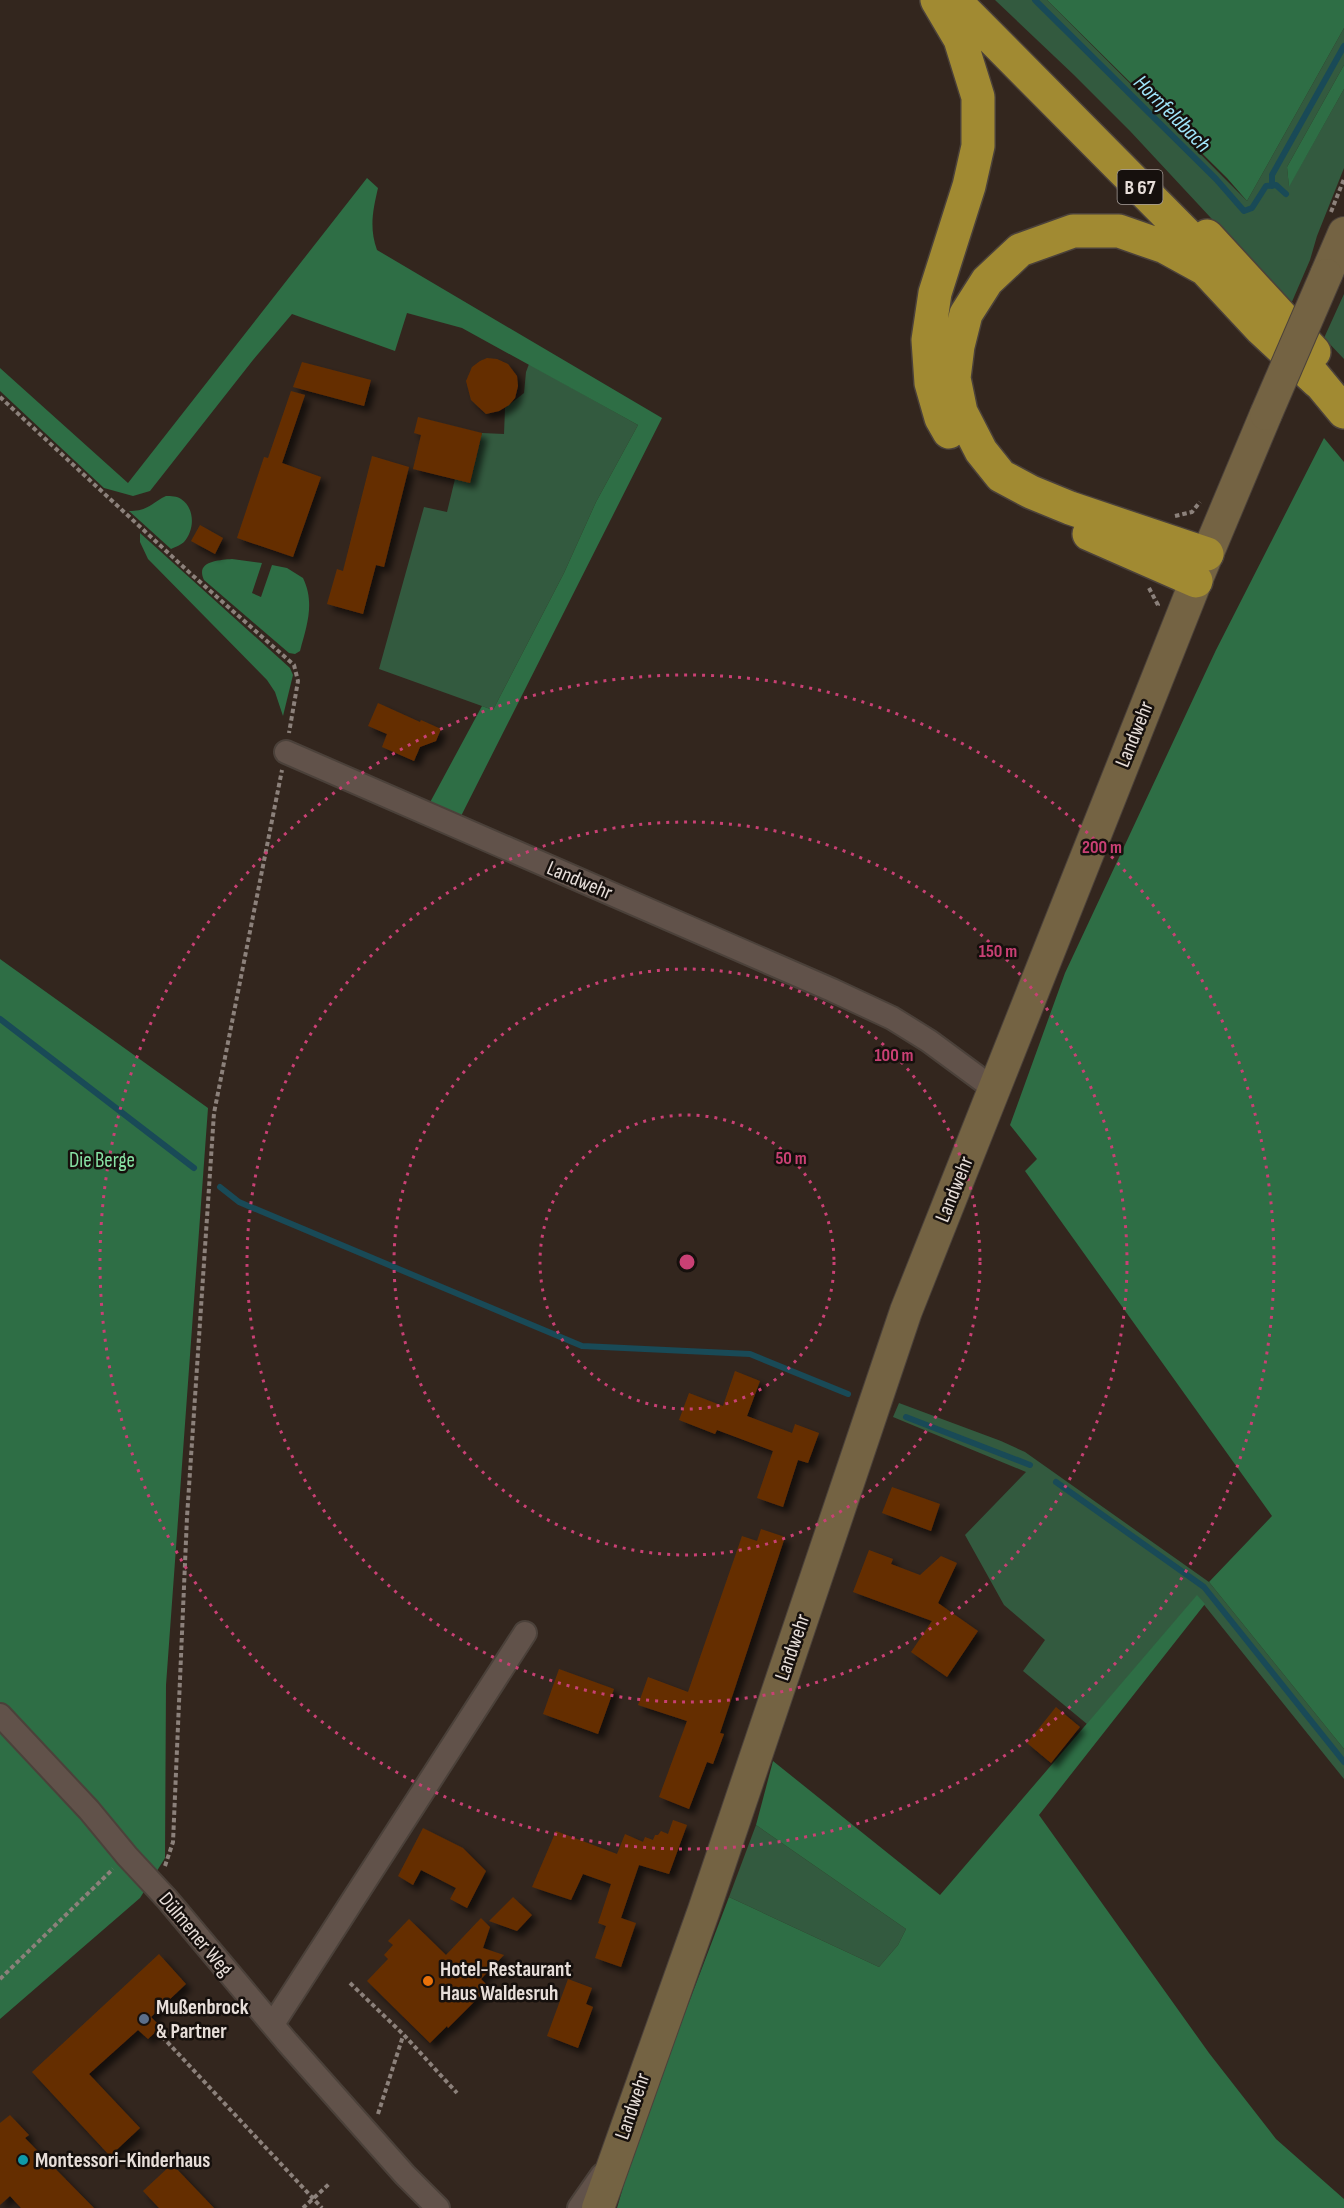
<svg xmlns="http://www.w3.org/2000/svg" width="1344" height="2208" viewBox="0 0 1344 2208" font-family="'Sofia Sans Condensed',sans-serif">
  <defs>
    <filter id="shadow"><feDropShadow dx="5.5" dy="5.5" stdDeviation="3" flood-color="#0009"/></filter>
  </defs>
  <rect width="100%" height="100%" fill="#33261e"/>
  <path fill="#335a3f" d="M995,0H1047L1247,201L1344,28V65L1287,167L1289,186L1344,89V168L1317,236L1310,260L1291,304L1130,131L1074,75Z
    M1344,294V359L1324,338Z
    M529,364L638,425L596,502L564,573L493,710L379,669L424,507L447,512L455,479L470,483L482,433L504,434L505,408L524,393L526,372Z
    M899,1403L1001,1441L1025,1452L1209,1582L1344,1749V1779L1197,1596L1087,1724L1023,1671L1045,1640L1004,1605L965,1535L1026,1472L893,1417Z
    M756,1825L906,1929L898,1945L879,1967L729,1897Z"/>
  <path fill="#2e6e45" d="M1047,0H1344V28L1247,201L1227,178Z
    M1344,65V89L1289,187L1287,167Z
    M367,178L378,188C373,210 369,228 377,250L662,418L458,822L427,808L482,706L493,710L564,573L596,502L638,425L462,328L407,313L395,351L292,314L253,360L150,491L133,496L104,488L0,391V368L128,483Z
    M1324,438L1344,462V1749L1209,1582L1272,1516L1025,1171L1037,1159L1010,1125L1065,973L1216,650Z
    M166,496C171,496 177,496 181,499C195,508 195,530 184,542C181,545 175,547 171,549L129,511C149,511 151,503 166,496Z
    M140,533L290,668L293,675L283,716L275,692L267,680L148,559L140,542Z
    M232,559L262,563L252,593L261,597L272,565L287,568L303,578C315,603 307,625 300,651L295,654L289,653L204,580C195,561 219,560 232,559Z
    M0,959L208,1108L166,1685L165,1858L140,1898L0,2019Z
    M1197,1595L1205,1604L1039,1815L1209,2053L1276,2139L1344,2199V2208H617L637,2139L729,1897L879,1967L898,1945L906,1929L756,1825L773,1761L940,1895Z"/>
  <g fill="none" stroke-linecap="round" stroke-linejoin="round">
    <path stroke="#194a57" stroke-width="6" d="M1035,0L1216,179L1244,211L1252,208L1266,186L1276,185L1286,194
      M1272,186V175L1344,46
      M0,1019L194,1168
      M220,1187L239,1202L582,1346L750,1354L848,1394
      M906,1417L1030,1465
      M1056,1482L1204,1587L1344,1762"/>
  </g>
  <path fill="#652f04" filter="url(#shadow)" d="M487,358L497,359L508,364L517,376L518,386L515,398L509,405L499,411L486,414L471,400L466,381L472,367L480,361Z
    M302,362L371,380L364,406L293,387Z
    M291,391L305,395L282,463L321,477L293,557L237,538L264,457L268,458Z
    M418,417L482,433L470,483L413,469L421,435L414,433Z
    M372,456L409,467L384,567L376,565L363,614L327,604L337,569L343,571Z
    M200,525L223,538L215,554L191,541Z
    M378,703L420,722L421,720L441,729L436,741L420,747L414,761L382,747L387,734L368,726Z
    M735,1371L760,1381L747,1416L792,1433L795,1424L819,1433L808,1463L798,1460L783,1507L757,1498L773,1451L717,1430L715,1434L679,1420L689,1393L723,1406Z
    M892,1487L940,1504L931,1531L882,1513Z
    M761,1529L785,1537L720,1733L724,1734L713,1764L707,1762L689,1809L659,1797L687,1721L638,1705L648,1677L688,1692L742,1536L757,1541Z
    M869,1550L893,1559L891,1564L920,1575L941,1556L957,1563L938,1603L978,1631L947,1677L911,1652L932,1621L853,1592Z
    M559,1669L614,1689L598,1734L543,1714Z
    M1056,1707L1080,1727L1051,1763L1027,1743Z
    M673,1820L687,1825L669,1874L639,1865L621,1918L636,1923L621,1967L595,1958L606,1926L598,1923L611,1884L583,1874L571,1900L532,1887L556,1831L617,1854L625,1834L643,1842L645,1837L653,1840L655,1835H658L661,1831L668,1834Z
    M423,1828L463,1848L486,1871L467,1908L450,1899L456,1888L421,1870L413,1885L398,1876Z
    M513,1897L532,1915L517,1931L489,1921Z
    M481,1918L490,1927L483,1948L504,1955L481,1979L489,1987L448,2028L447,2026L430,2043L367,1981L388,1959L384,1955L393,1945L388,1941L409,1919L446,1955Z
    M159,1954L186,1984L151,2017L161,2027L148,2039L138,2030L89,2074L140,2128L110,2156L32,2072Z
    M568,1979L592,1988L586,2004L593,2007L578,2048L547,2036Z
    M10,2115L29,2135L25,2138L94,2208H21L10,2196L0,2205V2123Z
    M172,2164L214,2208H159L143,2191Z"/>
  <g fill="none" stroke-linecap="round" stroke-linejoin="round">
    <defs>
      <path id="street" d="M286,752L832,990L892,1018L929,1041L994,1089
        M0,1715L89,1810L127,1856L167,1899L287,2042L405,2175L438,2208
        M273,2024L525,1633
        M579,2208L602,2175"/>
      <path id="secondary" d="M1326,275L1344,233
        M598,2208L704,1910L906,1311L1196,581L1266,414"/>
      <path id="highway" d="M937,0L960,39L978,97V146L969,186L935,293L928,340L931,383L941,418L949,432
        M954,0L1215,263
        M1207,236L1314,352
        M1305,365L1344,412
        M1089,534L1196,581
        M1207,554L1070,508L1031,492L1001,476L981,451L961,412L954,378L958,346L966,314L987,281L1020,250L1073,231H1119L1165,247L1205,269L1261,329L1318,382"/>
    </defs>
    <use href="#street" stroke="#4b413a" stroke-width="26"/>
    <use href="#secondary" stroke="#4b413a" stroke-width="34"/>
    <use href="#highway" stroke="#4b413a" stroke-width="36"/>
    <path stroke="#8c817b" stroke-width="4" stroke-dasharray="4.5 3" stroke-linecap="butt" d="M1331,212L1344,179
      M0,397L191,574L294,665L298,681L289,733
      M1175,516L1192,512L1200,502
      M1149,588L1158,605L1157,608
      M165,1866L173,1842L187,1517L214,1113L282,770
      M0,1979L113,1869
      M350,1983L404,2035L457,2093
      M157,2031L322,2208
      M378,2114L403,2036
      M303,2208L329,2184"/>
    <use href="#street" stroke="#61524a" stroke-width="22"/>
    <use href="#secondary" stroke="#746343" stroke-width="32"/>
    <use href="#highway" stroke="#a18a32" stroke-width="33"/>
    <defs>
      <path id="secondary-bridge" d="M1266,414L1326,275"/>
    </defs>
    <use href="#secondary-bridge" stroke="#4b413a" stroke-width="34" stroke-linecap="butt"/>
    <use href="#secondary-bridge" stroke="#746343" stroke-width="32"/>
  </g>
  <g fill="none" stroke="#c94074" stroke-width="3" stroke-dasharray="3 6">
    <circle cx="687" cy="1262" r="147"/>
    <circle cx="687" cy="1262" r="293"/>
    <circle cx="687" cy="1262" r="440"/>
    <circle cx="687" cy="1262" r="587"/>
  </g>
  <circle fill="#e8710a" stroke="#16100d" stroke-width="2" cx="428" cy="1981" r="6"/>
  <circle fill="#5c6f8a" stroke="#16100d" stroke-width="2" cx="144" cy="2019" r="6"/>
  <circle fill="#0f9aa8" stroke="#16100d" stroke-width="2" cx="23" cy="2160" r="6"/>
  <g text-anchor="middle" stroke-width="5" stroke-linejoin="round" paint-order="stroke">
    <rect fill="#16100d" stroke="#a8a09c" stroke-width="1.5" x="1117.5" y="170" width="45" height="34" rx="4.5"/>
    <g font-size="20" font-weight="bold" fill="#e7ded9">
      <text x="1140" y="194">B 67</text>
    </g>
    <g font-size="21" fill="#e7ded9" stroke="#16100d">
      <text transform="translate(1134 734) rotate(-68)" y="7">Landwehr</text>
      <text transform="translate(580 880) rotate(23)" y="7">Landwehr</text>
      <text transform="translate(954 1189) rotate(-68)" y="7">Landwehr</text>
      <text transform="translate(792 1647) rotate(-71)" y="7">Landwehr</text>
      <text transform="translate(196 1934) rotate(50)" y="7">Dülmener Weg</text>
      <text transform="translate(632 2106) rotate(-71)" y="7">Landwehr</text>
    </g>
    <g font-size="21" fill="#88e2a4" stroke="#16100d">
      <text x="102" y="1167">Die Berge</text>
    </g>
    <g font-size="21" font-weight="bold" fill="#e7ded9" stroke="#16100d" text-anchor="start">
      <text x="440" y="1976">Hotel-Restaurant<tspan x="440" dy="24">Haus Waldesruh</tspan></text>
      <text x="156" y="2014">Mußenbrock<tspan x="156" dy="24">&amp; Partner</tspan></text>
      <text x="35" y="2167">Montessori-Kinderhaus</text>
    </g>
    <g font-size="22" font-style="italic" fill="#a0e4f9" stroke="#16100d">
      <text transform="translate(1173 113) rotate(45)" y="8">Hornfeldbach</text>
    </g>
  </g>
  <circle cx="687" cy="1262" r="9" fill="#c94074" stroke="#16100d" stroke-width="3"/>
  <g font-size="18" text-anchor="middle" font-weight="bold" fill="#c94074" stroke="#16100d" stroke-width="5" stroke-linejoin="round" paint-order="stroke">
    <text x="1102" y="853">200 m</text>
    <text x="998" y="957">150 m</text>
    <text x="894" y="1061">100 m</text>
    <text x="791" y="1164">50 m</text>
  </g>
</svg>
